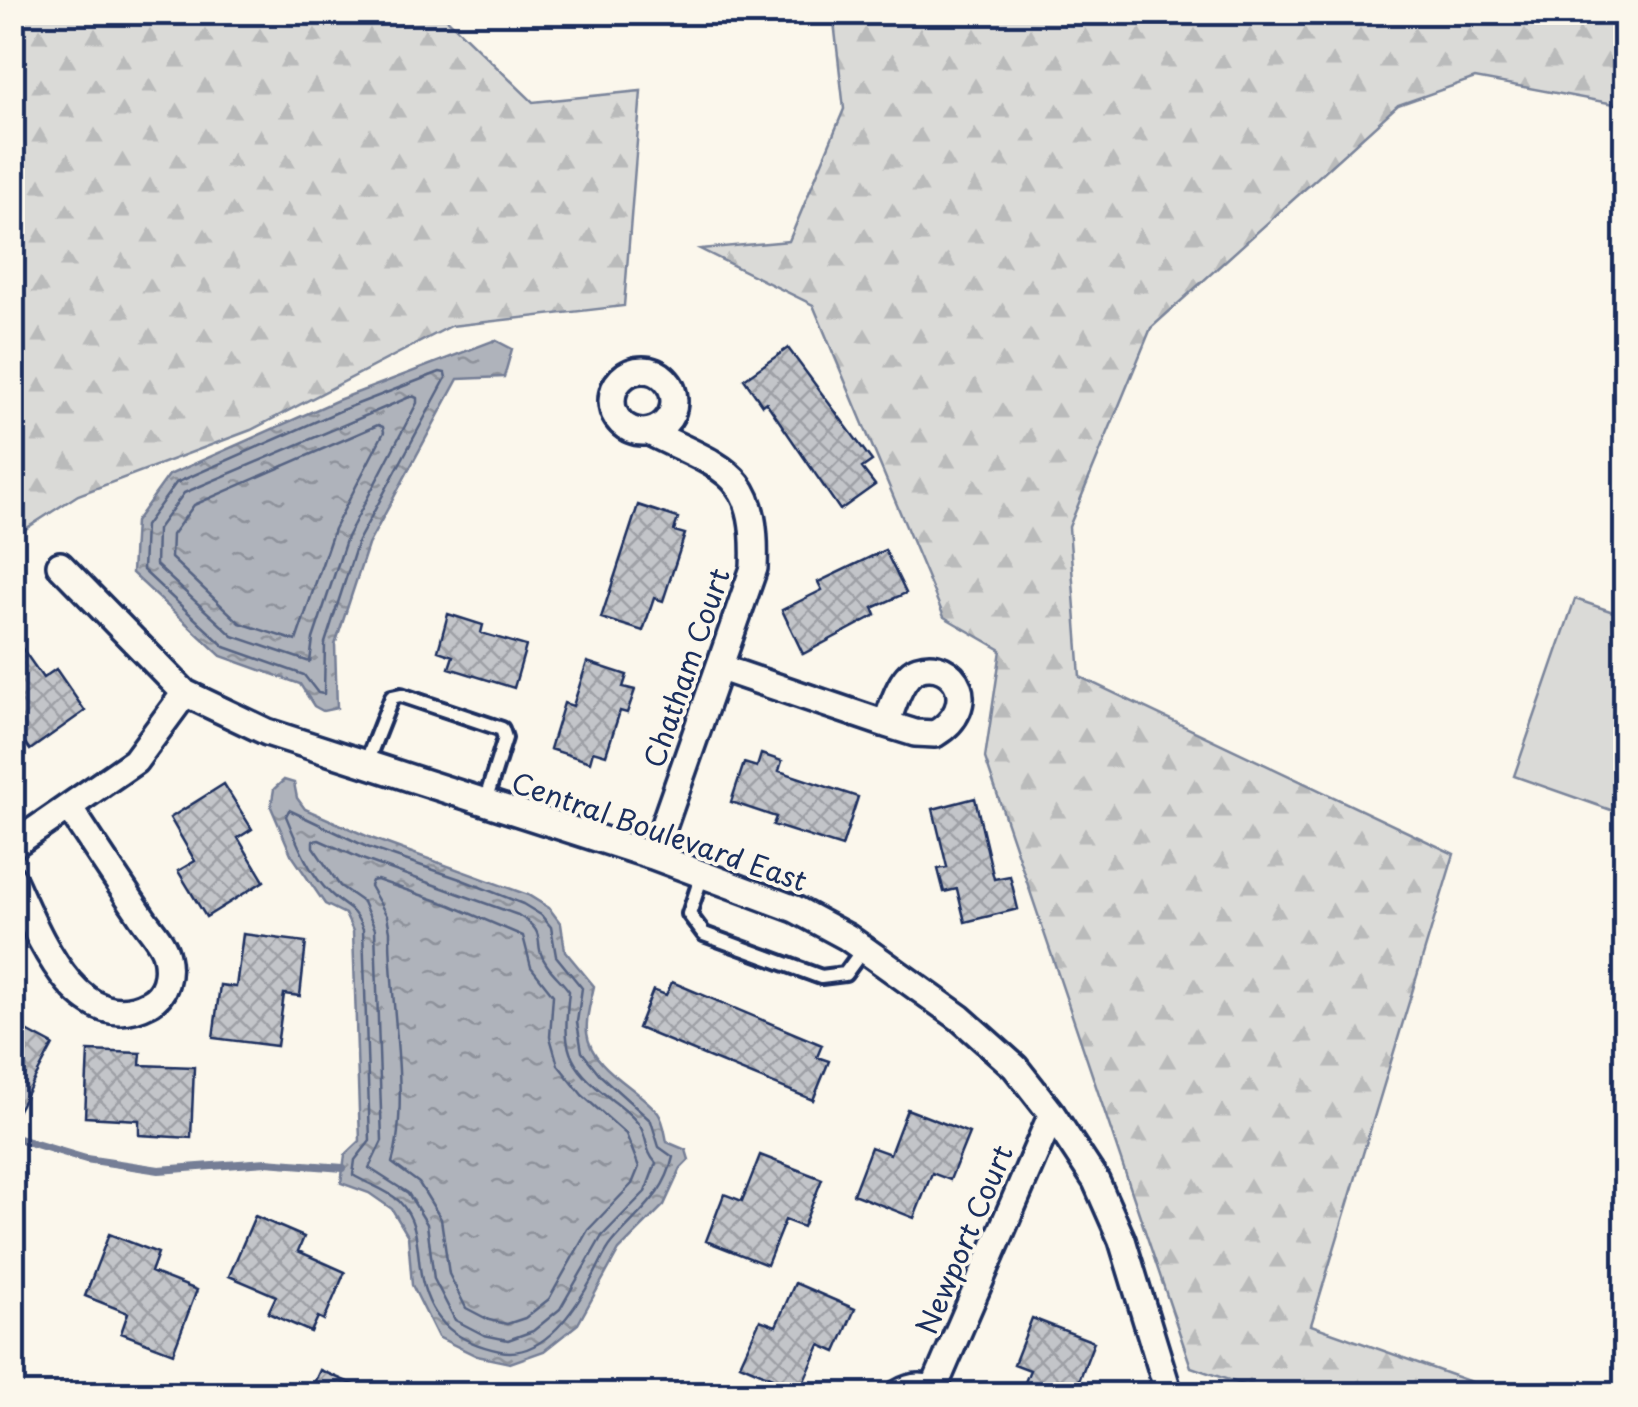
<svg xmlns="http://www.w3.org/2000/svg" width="1638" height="1407" viewBox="0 0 1638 1407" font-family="'Playpen Sans',sans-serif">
  <defs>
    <pattern id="forest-firs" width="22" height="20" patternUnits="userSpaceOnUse" patternTransform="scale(2.5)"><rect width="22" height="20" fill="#dadad7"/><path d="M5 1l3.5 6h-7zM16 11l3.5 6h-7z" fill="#babbbb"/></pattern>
    <pattern id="water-ripples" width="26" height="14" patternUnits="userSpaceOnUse" patternTransform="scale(2.5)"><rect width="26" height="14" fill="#afb3bb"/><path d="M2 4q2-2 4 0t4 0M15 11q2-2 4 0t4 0" fill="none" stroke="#8e929b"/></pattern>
    <pattern id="building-cross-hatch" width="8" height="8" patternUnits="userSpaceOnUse" patternTransform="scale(2.5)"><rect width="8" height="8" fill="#c3c5c9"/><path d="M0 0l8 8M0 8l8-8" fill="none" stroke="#9ea0a6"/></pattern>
  </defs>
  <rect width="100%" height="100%" fill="#fbf7ec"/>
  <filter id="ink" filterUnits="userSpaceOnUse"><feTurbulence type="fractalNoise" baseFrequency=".01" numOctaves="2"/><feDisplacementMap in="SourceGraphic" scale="20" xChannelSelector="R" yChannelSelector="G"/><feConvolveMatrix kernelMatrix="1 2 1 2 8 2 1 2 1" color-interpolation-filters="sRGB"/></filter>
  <g filter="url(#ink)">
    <path fill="url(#forest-firs)" stroke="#7a849a" stroke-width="2.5" d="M13,12L441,13L533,102L641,91L624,306L451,326L251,430L78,495L13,537Z
      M833,13H1625V106L1475,78L1398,105L1151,328L1069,527L1080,677L1454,854L1311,1325L1505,1394H1269L1191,1367L985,758L1001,650L944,617L813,305L700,249L789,241L844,109Z"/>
    <path fill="#dadad7" stroke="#7a849a" stroke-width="2.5" d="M1575,599L1625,616V815L1514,776Z"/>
    <path fill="url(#water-ripples)" stroke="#747e96" stroke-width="2.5" d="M495,340L512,349L504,377L458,379L368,545L335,645L337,708L323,711L314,706L300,684L221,656L132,573L135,522L169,475L338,400Z
      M284,780L294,783L297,798L305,809L371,838L528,895L549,908L561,924L565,951L594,986C591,1001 585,1018 587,1033C591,1069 638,1087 658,1113C664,1121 665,1133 667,1142L686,1150L689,1160L681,1168L664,1205L619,1250L578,1324L544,1351L510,1363L477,1356L438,1337L412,1285L408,1236L392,1209L369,1193L341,1183L345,1155L360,1141L353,931L345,914L325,904L291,854L271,807L274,789Z"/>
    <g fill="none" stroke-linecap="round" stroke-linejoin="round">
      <path stroke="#566483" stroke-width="2.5" d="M440,372L445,373L446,378L358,541L325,643L324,694L318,693L304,675L225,647L143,570L145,526L176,483L342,410Z
        M412,396L417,398V403L347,537L313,639L310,662L233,636L156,565L157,530L184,493Z
        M378,425L383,427L384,432L334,529L296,641L240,623L171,558L172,535L194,505Z
        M289,810L367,847L460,879L523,904L541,915L551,927L556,956L582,988L577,1022L582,1052L601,1076L651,1121L659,1147L673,1157C664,1197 638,1212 613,1242C605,1251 600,1264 594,1275C577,1306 544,1360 500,1351C458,1342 432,1324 422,1280C416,1252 421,1224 399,1201C386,1189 367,1184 353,1175L355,1160L370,1141L363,929C351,903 348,911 331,894C309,874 297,843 286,816Z
        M319,840L362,859L518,915C551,935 530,941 547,965C553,974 563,982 569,991C563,1048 564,1063 612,1100C621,1107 635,1117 641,1128C648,1141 645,1151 656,1163L645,1192L602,1236L560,1309L533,1331L508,1340L484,1335L455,1320L434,1279L427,1224L408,1193L369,1168L382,1141L375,929L363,902L340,886L313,847V841Z
        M377,880L450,905L523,936L531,967L553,995L550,1037L558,1065L582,1095L626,1134L639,1167L632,1184L588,1230L549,1299L525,1318L507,1324L489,1320L466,1308L449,1274L441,1219L419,1183L392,1163C411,1098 389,1001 390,931L387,916L370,886L372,881Z"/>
      <path stroke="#747e96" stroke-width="8" d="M12,1137L86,1159L159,1170L266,1162L343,1168"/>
    </g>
    <path fill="url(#building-cross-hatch)" stroke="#1b2f5e" stroke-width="2.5" d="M788,348L872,461L862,468L875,485L840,510L766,402L762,405L744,379Z
      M638,505L678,518L674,531L685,534L663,601L654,598L643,631L601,618Z
      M885,550L906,593L873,608L876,615L803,654L782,610L822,590L818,582Z
      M448,614L483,625L481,633L526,646L514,688L449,668L453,656L438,651Z
      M12,634L43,678L56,669L85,711L30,750L12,725Z
      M587,662L627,675L623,687L635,690L627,713L620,711L606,755L593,751L590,762L550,749L564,703L573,706Z
      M761,754L782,761L779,771L858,797L842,847L773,825L776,817L731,802L744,763L757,767Z
      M224,784L252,829L238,838L264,881L206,917L178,871L195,861L170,818Z
      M975,798L994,879L1010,876L1018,909L965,922L957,889L944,892L938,869L947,867L933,809Z
      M243,934L306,942L300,996L284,994L277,1046L213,1038L220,985L236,987Z
      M672,982L822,1045L817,1057L829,1061L813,1100L638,1028L653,990L666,995Z
      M12,1023L53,1045L12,1121Z
      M88,1051L141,1053L140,1065L194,1067L191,1138L139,1135V1120L85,1117Z
      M907,1109L969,1133L950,1180L932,1173L914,1218L853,1194L871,1147L890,1154Z
      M760,1155L822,1179L803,1227L785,1220L767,1265L706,1241L724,1194L742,1201Z
      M255,1216L304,1237L298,1251L345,1272L324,1320L318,1317L311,1332L268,1313L276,1296L229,1276Z
      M109,1234L158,1253L151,1272L197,1290L173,1353L121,1333L128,1313L85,1296Z
      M795,1283L855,1309L836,1352L820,1345L800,1390L740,1364L760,1320L776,1326Z
      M1032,1318L1094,1342L1074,1394H1020L1030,1370L1014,1364Z
      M320,1370L375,1394H309Z"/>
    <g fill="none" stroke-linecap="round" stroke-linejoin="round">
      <defs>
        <path id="service" d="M366,763L392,697L401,695L502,729L505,738L485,802
          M702,875L689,914L704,934L821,977L845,974L864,948"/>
        <path id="minor" d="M612 401a31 31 0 1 1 62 0a31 31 0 1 1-62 0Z
          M649,432C726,470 758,471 754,568L653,856
          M60,565L185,693L267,732L653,856L795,909L847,937L960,1018L1015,1067L1052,1114L1096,1181L1122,1240L1169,1394
          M721,668L886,724L915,733L935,734C982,706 955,657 918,669C900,675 892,709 886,724
          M12,846L135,761L185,693
          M12,878C35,926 76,1042 149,1003C166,994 170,974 166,956C164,943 149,928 142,917C117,880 93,844 69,807
          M933,1390L1052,1114
          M898,1394C912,1385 926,1385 940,1394"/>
      </defs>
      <use href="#service" stroke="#1b2f5e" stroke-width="20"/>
      <use href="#minor" stroke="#1b2f5e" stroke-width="32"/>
      <use href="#service" stroke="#fbf7ec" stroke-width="12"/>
      <use href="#minor" stroke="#fbf7ec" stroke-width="25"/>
    </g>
  </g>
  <g text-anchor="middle" stroke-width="8" stroke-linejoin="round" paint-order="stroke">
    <g font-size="28" fill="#1b2f5e" stroke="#fbf7ec">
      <text transform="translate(687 668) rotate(-71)" y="10">Chatham Court</text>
      <text transform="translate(659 832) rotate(19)" y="10">Central Boulevard East</text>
      <text transform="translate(965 1240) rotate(-67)" y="10">Newport Court</text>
    </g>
  </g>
  <rect width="1638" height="1407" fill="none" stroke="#fbf7ec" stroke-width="50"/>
  <rect x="25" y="25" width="1588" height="1357" fill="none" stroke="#1b2f5e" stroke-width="4" filter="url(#ink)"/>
</svg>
